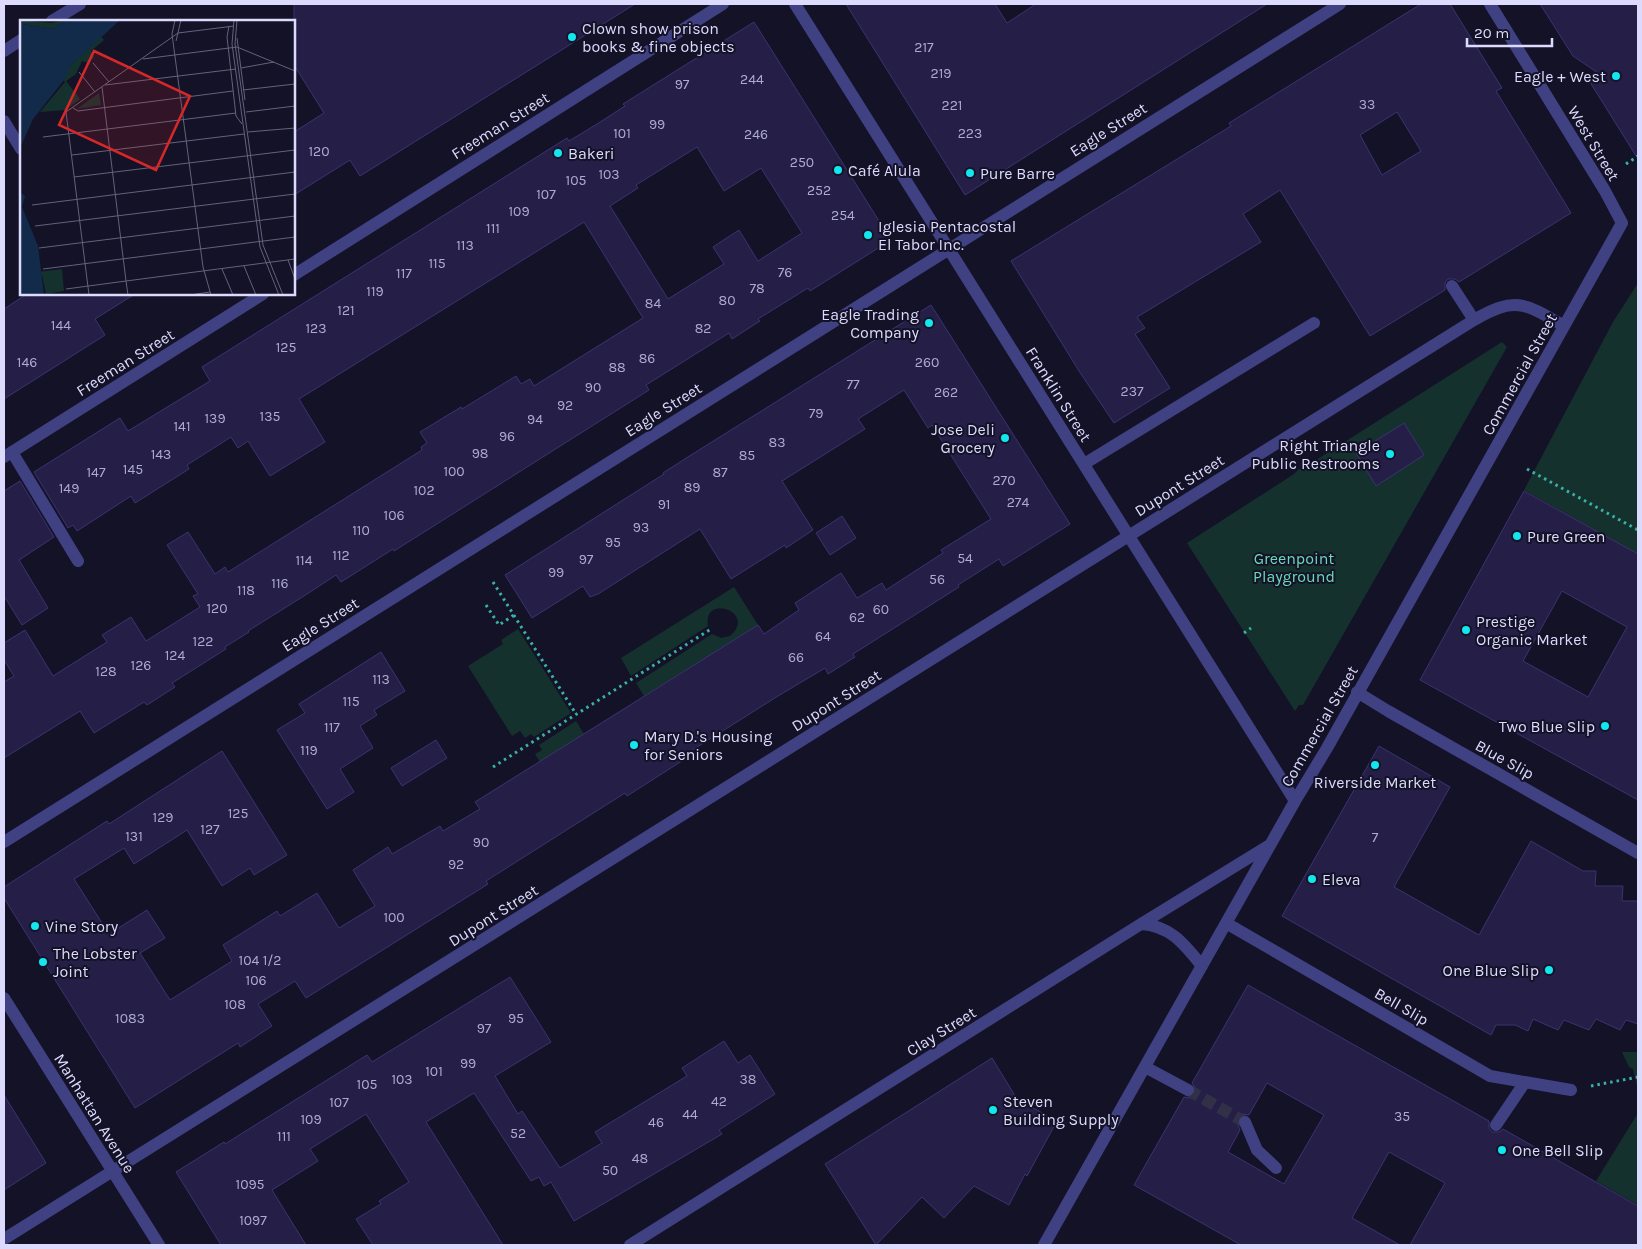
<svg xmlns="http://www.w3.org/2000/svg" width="1642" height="1249" viewBox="0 0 1642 1249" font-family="Karla,sans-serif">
  <rect width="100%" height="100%" fill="#141227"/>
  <path fill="#15312e" d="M1638,283V554L1524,490L1613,322Z
    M1502,342L1507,347L1303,705H1299L1295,711L1187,543L1294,474L1299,469H1302Z
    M734,587L758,625L644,696L636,683L712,634L721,638L730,636C758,612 702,593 708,626L631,676L621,658Z
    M518,629L571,713L534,737L531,734L525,738L520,731L512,736L468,666L503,644L501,640Z
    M576,721L584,734L540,762L535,754L542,750L539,745Z
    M1622,1052H1638V1090L1633,1069L1629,1067Z
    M1638,1113V1205L1596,1181Z"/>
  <path fill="#251f47" stroke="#3b3371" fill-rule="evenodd" d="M294,4H635L360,176L350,160L294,195V132L324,113L294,65Z
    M846,4H995L1007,23L1036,4H1267L965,195Z
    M1421,4H1450L1502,88L1496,91L1571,213L1459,282L1455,279H1448L1445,283V290L1370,336L1280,190L1243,214L1261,242L1137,317L1145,328L1135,334L1170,388L1114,423L1079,371L1011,261L1231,126L1229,123ZM1397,112L1421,151L1382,175L1360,135Z
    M1540,4H1638V159L1588,79L1598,73L1573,56Z
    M754,22L891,240L810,291L808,288L758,319L760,321L732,339L729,333L646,385L649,390L394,551L393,549L341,582L336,575L307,594L248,631L249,632L225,647L226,649L172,683L175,687L147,705L144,702L94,733L80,711L4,758V682L14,676L4,660V643L25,630L53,676L107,642L102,635L131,617L146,641L200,607L193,596L198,594L167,545L188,532L215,574L225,567L228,572L422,450L421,447L427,443L420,432L461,407L462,409L516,376L521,384L530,379L534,386L643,318L584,222L299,399L325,442L270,476L248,441L238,448L231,437L187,465L189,469L135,503L131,496L77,531L73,525L68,528L34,472L120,418L128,431L210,381L202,367L567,138L569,141L597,124L625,106L623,104ZM697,147L724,191L761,168L802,233L758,261L739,230L713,247L724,264L668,299L610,206L638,188L636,185Z
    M27,294H135L95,319L105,335L4,399V309Z
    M931,305L1070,524L1003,566L999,559L958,585L959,587L853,654L855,657L828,674L825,668L778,696L683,756L685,759L627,796L625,793L557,836L486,881L488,884L306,998L295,981L258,1004L272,1026L240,1047L238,1043L135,1108L4,898V887L107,821L109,824L222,751L287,855L254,875L250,868L222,886L187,830L134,864L124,848L74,879L109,934L147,910L165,938L140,953L170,1000L232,961L223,945L277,911L280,916L317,893L339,928L375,906L353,870L388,847L392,854L440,826L443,831L480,809L475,802L758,625L764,634L799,610L795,603L841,573L857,598L882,583L886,590L943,553L941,550L991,519L932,425L928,428L904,390L858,419L865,429L782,481L813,530L786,548L785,545L731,579L700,529L598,594L590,597L583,586L532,618L505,575L664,474L663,473L691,455Z
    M1404,423L1424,455L1376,486L1356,453Z
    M20,481L54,537L19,560L48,608L22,625L4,596V491Z
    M1524,491L1638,554V800L1420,680ZM1562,591L1627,627L1588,697L1523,661Z
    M842,516L856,538L830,555L816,533Z
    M381,652L405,691L374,710L377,715L360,726L373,748L340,769L354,792L327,809L277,730L305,713L299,704Z
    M436,740L447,758L402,786L391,768Z
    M1379,746L1450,787L1394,887L1479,935L1531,841L1583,871H1596L1595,886H1623L1622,901H1638V1024L1626,1020L1620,1030L1596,1019L1589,1030L1564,1020L1558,1030L1533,1019L1528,1031L1515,1025H1496L1491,1035L1282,916Z
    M510,977L551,1042L495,1076L518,1114L522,1111L560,1168L602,1143L595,1132L687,1076L682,1068L724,1041L738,1063L750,1055L775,1094L719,1130L722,1134L574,1221L551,1182L544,1186L539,1177L531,1181L474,1093L426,1122L503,1245H373L356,1219L381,1204L379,1201L409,1182L366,1114L310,1149L318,1161L272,1190L306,1245H221L176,1172L224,1142L225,1144L367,1055L372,1062Z
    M1248,985L1489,1121V1128L1492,1132H1499L1503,1129L1638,1206V1245H1410L1445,1183L1389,1152L1352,1218L1400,1245H1241L1134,1185L1184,1097L1189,1098L1195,1094L1196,1089L1192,1083ZM1267,1083L1324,1115L1284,1184L1228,1152L1240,1130L1237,1122L1238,1118L1242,1114L1249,1115Z
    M992,1058L1017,1099L1057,1121L1027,1176L1025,1174L1009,1205L974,1186L944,1218L922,1197L876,1245L825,1164Z
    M4,1095L46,1163L4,1190Z"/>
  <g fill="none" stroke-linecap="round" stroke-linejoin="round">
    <path stroke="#323047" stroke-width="12" stroke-dasharray="12 6" stroke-linecap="butt" d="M1188,1090L1245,1122"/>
    <path stroke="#39b2a4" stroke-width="3" stroke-dasharray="2.5 4" stroke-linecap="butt" d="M1626,164L1638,156
      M1527,469L1638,530
      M493,582L576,714
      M486,605L499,625L514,615
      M1244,633L1251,628
      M493,767L711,629
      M1591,1086L1638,1077"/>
    <path stroke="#404183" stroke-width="12" d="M795,4L1295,801
      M52,21L80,4
      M4,51L21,40
      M4,121L21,149
      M294,275L723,4
      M1452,286L1474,320
      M12,452L78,561
      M4,457L263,294
      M1084,464L1314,323
      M1357,692L1388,711L1638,853
      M4,842L1340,4
      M1226,923L1490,1076L1571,1090
      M1141,924C1171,926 1184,944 1202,966
      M4,998L159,1245
      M1145,1067L1188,1090
      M1245,1122L1257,1150L1276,1168
      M1496,1125L1525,1082
      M4,1239L1474,320C1515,296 1525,303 1564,326
      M630,1245L1141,924L1268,846
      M1044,1245L1295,801L1327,748L1622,223L1605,191L1490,4"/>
  </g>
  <g fill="#13e6ef" stroke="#141227" stroke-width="2">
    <circle cx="572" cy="37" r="5"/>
    <circle cx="1616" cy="76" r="5"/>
    <circle cx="558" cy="153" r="5"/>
    <circle cx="838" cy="170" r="5"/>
    <circle cx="970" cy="173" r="5"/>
    <circle cx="868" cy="235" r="5"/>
    <circle cx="929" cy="323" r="5"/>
    <circle cx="1005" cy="438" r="5"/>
    <circle cx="1390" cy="454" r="5"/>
    <circle cx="1517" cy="536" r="5"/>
    <circle cx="1466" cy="630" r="5"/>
    <circle cx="1605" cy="726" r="5"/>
    <circle cx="634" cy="745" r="5"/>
    <circle cx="1375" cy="765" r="5"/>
    <circle cx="1312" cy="879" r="5"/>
    <circle cx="35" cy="926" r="5"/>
    <circle cx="43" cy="962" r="5"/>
    <circle cx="1549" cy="970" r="5"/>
    <circle cx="993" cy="1110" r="5"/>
    <circle cx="1502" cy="1150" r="5"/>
  </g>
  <g text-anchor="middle" stroke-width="4" stroke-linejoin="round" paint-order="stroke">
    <g font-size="14" fill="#aeabd0">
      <text x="924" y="52">217</text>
      <text x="941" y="78">219</text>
      <text x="752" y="84">244</text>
      <text x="682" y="89">97</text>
      <text x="1367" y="109">33</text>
      <text x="952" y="110">221</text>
      <text x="657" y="129">99</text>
      <text x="622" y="138">101</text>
      <text x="970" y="138">223</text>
      <text x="756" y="139">246</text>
      <text x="319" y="156">120</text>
      <text x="802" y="167">250</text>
      <text x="609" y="179">103</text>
      <text x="576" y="185">105</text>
      <text x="819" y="195">252</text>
      <text x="546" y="199">107</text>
      <text x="519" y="216">109</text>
      <text x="843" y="220">254</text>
      <text x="493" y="233">111</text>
      <text x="465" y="250">113</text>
      <text x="437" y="268">115</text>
      <text x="785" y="277">76</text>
      <text x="404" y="278">117</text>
      <text x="757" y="293">78</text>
      <text x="375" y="296">119</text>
      <text x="727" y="305">80</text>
      <text x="653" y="308">84</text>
      <text x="346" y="315">121</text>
      <text x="61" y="330">144</text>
      <text x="316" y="333">123</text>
      <text x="703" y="333">82</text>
      <text x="286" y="352">125</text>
      <text x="647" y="363">86</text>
      <text x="27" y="367">146</text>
      <text x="927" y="367">260</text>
      <text x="617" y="372">88</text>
      <text x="853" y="389">77</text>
      <text x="593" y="392">90</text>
      <text x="1132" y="396">237</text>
      <text x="946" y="397">262</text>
      <text x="565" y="410">92</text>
      <text x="816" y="418">79</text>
      <text x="270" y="421">135</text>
      <text x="215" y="423">139</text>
      <text x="535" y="424">94</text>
      <text x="182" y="431">141</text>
      <text x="507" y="441">96</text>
      <text x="777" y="447">83</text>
      <text x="480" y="458">98</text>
      <text x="161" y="459">143</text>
      <text x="747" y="460">85</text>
      <text x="133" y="474">145</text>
      <text x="454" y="476">100</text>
      <text x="96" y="477">147</text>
      <text x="720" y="477">87</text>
      <text x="1004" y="485">270</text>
      <text x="692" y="492">89</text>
      <text x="69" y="493">149</text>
      <text x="424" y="495">102</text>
      <text x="1018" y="507">274</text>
      <text x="664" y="509">91</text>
      <text x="394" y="520">106</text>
      <text x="641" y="532">93</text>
      <text x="361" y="535">110</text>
      <text x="613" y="547">95</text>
      <text x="341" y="560">112</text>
      <text x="965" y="563">54</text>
      <text x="586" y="564">97</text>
      <text x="304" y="565">114</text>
      <text x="556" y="577">99</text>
      <text x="937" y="584">56</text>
      <text x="280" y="588">116</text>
      <text x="246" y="595">118</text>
      <text x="217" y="613">120</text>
      <text x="881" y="614">60</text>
      <text x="857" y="622">62</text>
      <text x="823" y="641">64</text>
      <text x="203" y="646">122</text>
      <text x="175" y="660">124</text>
      <text x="796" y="662">66</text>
      <text x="141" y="670">126</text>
      <text x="106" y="676">128</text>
      <text x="381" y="684">113</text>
      <text x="351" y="706">115</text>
      <text x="332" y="732">117</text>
      <text x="309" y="755">119</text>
      <text x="238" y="818">125</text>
      <text x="163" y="822">129</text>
      <text x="210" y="834">127</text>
      <text x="134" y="841">131</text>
      <text x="1375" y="842">7</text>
      <text x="481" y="847">90</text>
      <text x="456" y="869">92</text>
      <text x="394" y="922">100</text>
      <text x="260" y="965">104 1/2</text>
      <text x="256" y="985">106</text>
      <text x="235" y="1009">108</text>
      <text x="130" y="1023">1083</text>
      <text x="516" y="1023">95</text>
      <text x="484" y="1033">97</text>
      <text x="468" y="1068">99</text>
      <text x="434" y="1076">101</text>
      <text x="402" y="1084">103</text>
      <text x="748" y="1084">38</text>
      <text x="367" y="1089">105</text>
      <text x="719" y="1106">42</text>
      <text x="339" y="1107">107</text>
      <text x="690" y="1119">44</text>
      <text x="1402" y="1121">35</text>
      <text x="311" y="1124">109</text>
      <text x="656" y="1127">46</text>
      <text x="518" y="1138">52</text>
      <text x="284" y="1141">111</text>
      <text x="640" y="1163">48</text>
      <text x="610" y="1175">50</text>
      <text x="250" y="1189">1095</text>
      <text x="253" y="1225">1097</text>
    </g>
    <g font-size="16" fill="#dcdafd" stroke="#141227" text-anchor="start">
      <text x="582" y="34">Clown show prison<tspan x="582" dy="18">books &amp; fine objects</tspan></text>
      <text x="1606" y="82" text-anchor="end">Eagle + West</text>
      <text x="568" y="159">Bakeri</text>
      <text x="848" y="176">Café Alula</text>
      <text x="980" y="179">Pure Barre</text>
      <text x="878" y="232">Iglesia Pentacostal<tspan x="878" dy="18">El Tabor Inc.</tspan></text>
      <text x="919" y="320" text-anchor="end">Eagle Trading<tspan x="919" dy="18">Company</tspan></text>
      <text x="995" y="435" text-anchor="end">Jose Deli<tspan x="995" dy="18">Grocery</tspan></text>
      <text x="1380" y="451" text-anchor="end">Right Triangle<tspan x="1380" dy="18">Public Restrooms</tspan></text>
      <text x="1527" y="542">Pure Green</text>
      <text x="1476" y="627">Prestige<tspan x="1476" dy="18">Organic Market</tspan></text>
      <text x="1595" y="732" text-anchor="end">Two Blue Slip</text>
      <text x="644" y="742">Mary D.'s Housing<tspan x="644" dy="18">for Seniors</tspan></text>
      <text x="1375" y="788" text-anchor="middle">Riverside Market</text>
      <text x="1322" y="885">Eleva</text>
      <text x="45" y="932">Vine Story</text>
      <text x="53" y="959">The Lobster<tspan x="53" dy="18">Joint</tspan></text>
      <text x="1539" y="976" text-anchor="end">One Blue Slip</text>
      <text x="1003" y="1107">Steven<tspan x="1003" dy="18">Building Supply</tspan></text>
      <text x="1512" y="1156">One Bell Slip</text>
    </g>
    <g font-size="16" fill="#dcdafd" stroke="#141227">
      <text transform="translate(500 125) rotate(-32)" y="6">Freeman Street</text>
      <text transform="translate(1108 129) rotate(-32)" y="6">Eagle Street</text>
      <text transform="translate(1594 143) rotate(59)" y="6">West Street</text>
      <text transform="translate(125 362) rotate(-32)" y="6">Freeman Street</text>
      <text transform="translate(1519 374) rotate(-61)" y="6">Commercial Street</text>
      <text transform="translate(1059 394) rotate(58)" y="6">Franklin Street</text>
      <text transform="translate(663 409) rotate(-32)" y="6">Eagle Street</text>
      <text transform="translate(1179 485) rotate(-32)" y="6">Dupont Street</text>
      <text transform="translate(320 624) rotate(-32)" y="6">Eagle Street</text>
      <text transform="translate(836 700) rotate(-32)" y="6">Dupont Street</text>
      <text transform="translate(1319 726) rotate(-60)" y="6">Commercial Street</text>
      <text transform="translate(1505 759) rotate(29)" y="6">Blue Slip</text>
      <text transform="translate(493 915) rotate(-32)" y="6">Dupont Street</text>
      <text transform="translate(1402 1006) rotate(30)" y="6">Bell Slip</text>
      <text transform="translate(941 1031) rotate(-32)" y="6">Clay Street</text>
      <text transform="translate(95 1113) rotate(58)" y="6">Manhattan Avenue</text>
    </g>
    <g font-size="16" fill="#6ad9b6" stroke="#141227">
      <text x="1294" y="564">Greenpoint<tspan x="1294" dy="18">Playground</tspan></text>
    </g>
  </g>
  <g transform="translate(20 20)">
    <rect width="275" height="275" fill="#141227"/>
    <path d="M0,0L31,3L46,0L33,9L2,4ZM81,16L84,20L71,31L74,37L69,43L62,41L56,54L46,61L60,79L45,90L20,92L45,62L43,59L50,46ZM79,73L81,85L57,89ZM42,249L44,271L26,274L22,255L10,253Z" fill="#15312e"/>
    <path d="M46,0H100L50,46L44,60L13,99L0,128V1L2,4L33,9ZM0,172L5,176L2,187L18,226L24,275H0Z" fill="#122b4a"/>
    <path fill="none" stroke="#64627d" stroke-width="1" d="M155,0L152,14L183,247L191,275M214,0L212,24L240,227L259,275M217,0L215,24L243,225L263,275M209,6L207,17L216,96L222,104M217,18L225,80M156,21L161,0M123,39L217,27L275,51M73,43L89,62M221,48L254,42M59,52L75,72M85,65L216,49M223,70L275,64M53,88L58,91L213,71M226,92L275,86M228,112L275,108M23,117L216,93M52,135L224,114M54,157L275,130M12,185L275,152M15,206L275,174M19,228L275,196M268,240L275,259M224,246L236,275M23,249L275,217M202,249L213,275M46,269L106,261L82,67M69,275L46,92L158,13L214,6M108,275L106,261L275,239M170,275L190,272"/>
    <path fill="#d62828" fill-opacity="0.15" stroke="#d62828" stroke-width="2.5" d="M74,31L170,76L136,150L39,105Z"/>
    <rect width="275" height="275" fill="none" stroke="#dcdafd" stroke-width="2.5"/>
  </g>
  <rect width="1642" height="1249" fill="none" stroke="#dcdafd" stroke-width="10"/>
  <path d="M1467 38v8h85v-8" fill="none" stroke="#dcdafd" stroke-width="2.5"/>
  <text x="1474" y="38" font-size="15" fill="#dcdafd" stroke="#141227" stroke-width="4" paint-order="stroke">20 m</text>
</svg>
